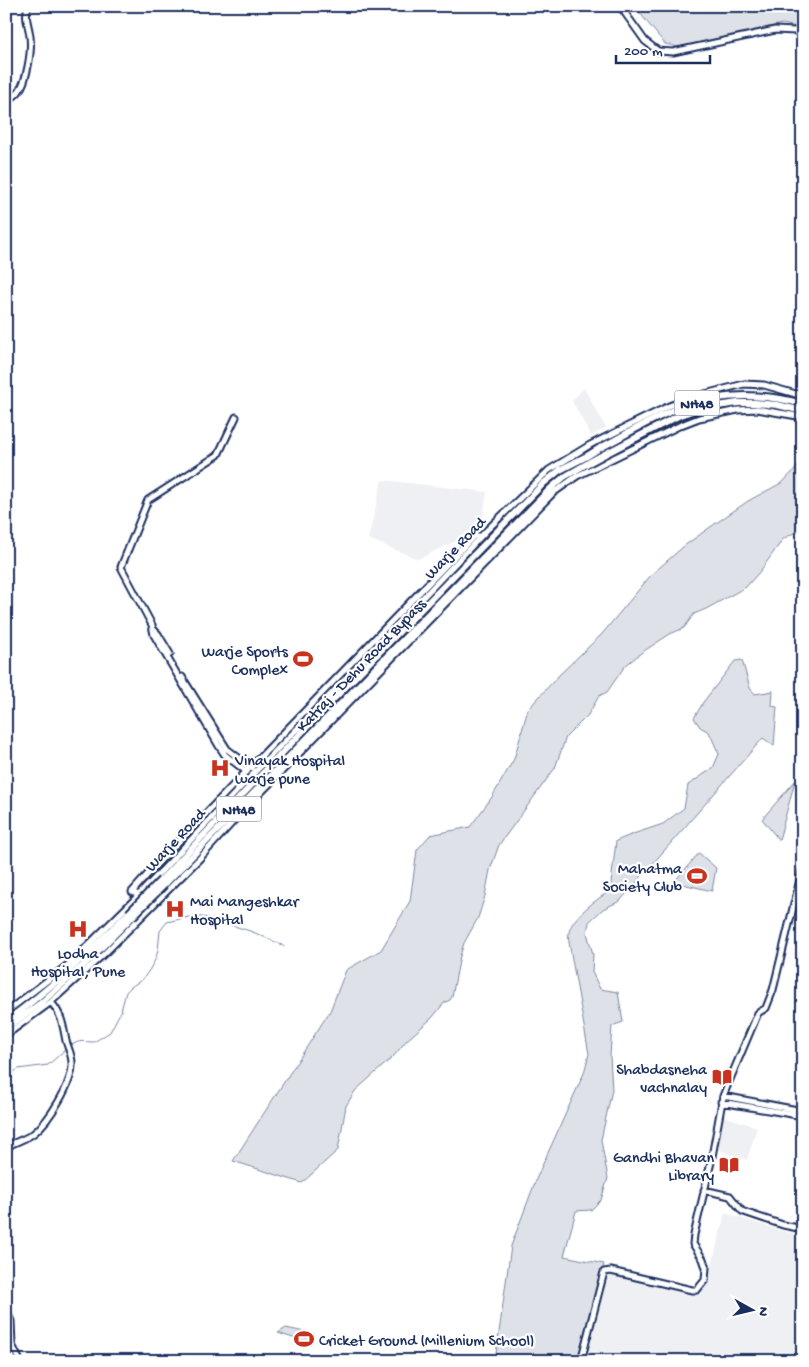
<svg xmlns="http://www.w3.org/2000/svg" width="809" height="1367" viewBox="0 0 809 1367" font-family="'Gochi Hand',sans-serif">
  <rect width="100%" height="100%" fill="#fff"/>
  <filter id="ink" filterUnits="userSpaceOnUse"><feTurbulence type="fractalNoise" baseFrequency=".02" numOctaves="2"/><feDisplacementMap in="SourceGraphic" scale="10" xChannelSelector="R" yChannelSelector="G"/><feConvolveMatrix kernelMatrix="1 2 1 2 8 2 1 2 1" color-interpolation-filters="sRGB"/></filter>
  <g filter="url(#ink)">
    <path fill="#eff0f4" d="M584,388L606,428L591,436L572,401Z
      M382,480L487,492L483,518L471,534L418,559L368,539Z
      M723,1116L757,1127L747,1160L716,1149Z
      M725,1213L782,1231L803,1235V1361H586L608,1274L692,1294L699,1293L704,1287L710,1272Z"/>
    <path fill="#dee1e7" stroke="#7c88a2" d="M634,6H803V28L782,24L678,47L665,44Z
      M803,461V528L783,539L761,570L746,587L706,609L694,614L684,628L670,634L641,653L625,666L607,692L599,696L588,715L566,737L555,768L499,845L490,870L485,896L478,918L464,943L460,956L452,997L450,1000L444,1003L432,1018L407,1040L393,1057L355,1091L346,1106L338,1150L302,1183L233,1161L330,1011L346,970L381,950L410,901L417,850L430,835L470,827L492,797L514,759L528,709L560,674L602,634L651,575L684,546L709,528L748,501L783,482Z
      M742,660L750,688L755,694L773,691L772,706L777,707L774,746L763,738L620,901L603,909L589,922L587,933L593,954L592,972L600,989L618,992L623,1022L612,1026L610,1056L612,1090L601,1140L608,1178L601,1200L591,1210L576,1211L564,1256L604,1264L578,1361H495L511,1246L537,1177L584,1073L589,1054L570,948C569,943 568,937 569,932C571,918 598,898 610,891L616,841L633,834L663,824L684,808L688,785L713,768L719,754L709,732L700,727L694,718L704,701L735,661Z
      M795,781L779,840L762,819Z
      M699,853L716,868L712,891L674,882Z
      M286,1328L314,1334L311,1344L278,1333Z"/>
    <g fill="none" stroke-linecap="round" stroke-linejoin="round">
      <path stroke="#77839f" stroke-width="1" d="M70,1046C81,1039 83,1042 94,1042L110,1032L121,1011L126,992L131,987L143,979L150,969L156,958L158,950L160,931L167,922L193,916L209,918L253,932L284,946
        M6,1086L14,1072L18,1069L48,1065L67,1048"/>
      <defs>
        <path id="tertiary" d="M620,6L645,41L658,51L673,52L775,30L795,31L803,34
          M6,101C11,98 16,96 19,91C27,81 32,50 30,37C29,24 24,20 28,6
          M236,417L218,455L148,500L121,567L152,625L154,635L219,746L225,755L247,772
          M154,630L158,634L170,654
          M182,677L227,749L252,768
          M141,896L132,892L156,865L474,536H481
          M6,1012L69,964L136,898L256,771L331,694L487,530L549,470L590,445L628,426L669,406L693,397L744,384L764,385L803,396
          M6,1035L51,1002L105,953L200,858L239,815L553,493L577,476L681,425L699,418L738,410L757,409L803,417
          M723,1096L803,1111
          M721,1102L803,1116
          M6,1147C15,1142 26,1139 34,1133C49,1121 73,1083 72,1063C72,1055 68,1048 66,1041C63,1025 62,1015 51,1002
          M704,1190L730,1196L742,1211L747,1213L783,1225L803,1229
          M6,1310L11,1321L12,1345L20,1361
          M581,1361L604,1272L611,1271L692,1290H697L705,1280L706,1268L703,1259L693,1244L694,1235L711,1162L723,1096L758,1013L766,1008L773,990L803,867"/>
        <path id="primary" d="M6,1353L11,1361"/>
        <path id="trunk" d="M600,448C627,434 654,417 682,407C723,392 762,393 803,404
          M603,455L678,416L697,409L738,403H755L777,405L803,411
          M161,880L324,709L544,483L560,470L587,456
          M164,885L550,489L564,477L590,462
          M6,1021C51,989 90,951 129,913
          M6,1028L41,1003L86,963L132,917"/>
      </defs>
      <use href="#tertiary" stroke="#1b2f5e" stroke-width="9"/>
      <use href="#primary" stroke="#1b2f5e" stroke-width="10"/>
      <use href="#trunk" stroke="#1b2f5e" stroke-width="10"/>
      <use href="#tertiary" stroke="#fff" stroke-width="5"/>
      <use href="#primary" stroke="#fff" stroke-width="6"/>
      <use href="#trunk" stroke="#fff" stroke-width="6"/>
      <defs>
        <path id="trunk-bridge" d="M587,456L600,448
          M590,462L603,455
          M129,913L161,880
          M132,917L164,885"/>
      </defs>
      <use href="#trunk-bridge" stroke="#1b2f5e" stroke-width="10" stroke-linecap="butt"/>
      <use href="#trunk-bridge" stroke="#fff" stroke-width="6"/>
    </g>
  </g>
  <defs>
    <symbol id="stadium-bare" viewBox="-9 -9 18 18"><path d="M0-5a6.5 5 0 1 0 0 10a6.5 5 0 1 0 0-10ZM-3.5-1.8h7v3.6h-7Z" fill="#c8321e" stroke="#fff" stroke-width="2.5" paint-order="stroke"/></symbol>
    <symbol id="hospital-bare" viewBox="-9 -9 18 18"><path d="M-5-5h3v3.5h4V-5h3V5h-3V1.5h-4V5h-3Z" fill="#c8321e" stroke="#fff" stroke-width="2.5" paint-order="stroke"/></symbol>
    <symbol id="library-bare" viewBox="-9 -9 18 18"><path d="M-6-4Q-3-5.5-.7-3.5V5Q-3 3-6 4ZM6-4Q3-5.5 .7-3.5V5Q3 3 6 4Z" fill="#c8321e" stroke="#fff" stroke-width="2.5" paint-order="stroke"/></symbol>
  </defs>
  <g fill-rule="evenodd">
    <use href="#stadium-bare" x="289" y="645" width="28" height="28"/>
    <use href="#hospital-bare" x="206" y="754" width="28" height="28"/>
    <use href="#stadium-bare" x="683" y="862" width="28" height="28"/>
    <use href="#hospital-bare" x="161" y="895" width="28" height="28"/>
    <use href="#hospital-bare" x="64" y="915" width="28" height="28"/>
    <use href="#library-bare" x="708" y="1063" width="28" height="28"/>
    <use href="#library-bare" x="715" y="1151" width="28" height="28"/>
    <use href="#stadium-bare" x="290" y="1325" width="28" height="28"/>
  </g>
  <g text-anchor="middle" stroke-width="4.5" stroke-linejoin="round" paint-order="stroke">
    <g fill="#fff" stroke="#5f6d8e" stroke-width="1">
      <rect x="674.5" y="390.5" width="45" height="25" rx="4"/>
      <rect x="216.5" y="796.5" width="45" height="25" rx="4"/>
    </g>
    <g font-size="15" font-weight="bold" fill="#1b2f5e">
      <text x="697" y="408">NH48</text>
      <text x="239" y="814">NH48</text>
    </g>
    <g font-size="16" fill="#1b2f5e" stroke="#fff">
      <text transform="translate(454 547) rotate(-46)" y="6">Warje Road</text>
      <text transform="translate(360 664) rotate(-46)" y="6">Katraj - Dehu Road Bypass</text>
      <text transform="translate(174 839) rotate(-47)" y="6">Warje Road</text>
    </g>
    <g font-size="16" fill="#1b2f5e" stroke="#fff" text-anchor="end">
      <text x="288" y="656">Warje Sports<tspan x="288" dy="18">Complex</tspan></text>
      <text x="235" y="765" text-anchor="start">Vinayak Hospital<tspan x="235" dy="18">warje pune</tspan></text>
      <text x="682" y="873">Mahatma<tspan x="682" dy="18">Society Club</tspan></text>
      <text x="190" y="906" text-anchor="start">Mai Mangeshkar<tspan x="190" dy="18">Hospital</tspan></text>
      <text x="78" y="958" text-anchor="middle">Lodha<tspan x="78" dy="18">Hospital, Pune</tspan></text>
      <text x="707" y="1074">Shabdasneha<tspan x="707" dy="18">vachnalay</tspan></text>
      <text x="714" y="1162">Gandhi Bhavan<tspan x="714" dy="18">Library</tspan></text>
      <text x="319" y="1345" text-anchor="start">Cricket Ground (Millenium School)</text>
    </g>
  </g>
  <rect width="809" height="1367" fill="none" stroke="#fff" stroke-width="25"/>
  <rect x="12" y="12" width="784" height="1342" fill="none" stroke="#1b2f5e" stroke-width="2" filter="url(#ink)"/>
  <g transform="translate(752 1310) rotate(98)" stroke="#ffffff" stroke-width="4" paint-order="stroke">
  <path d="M0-4L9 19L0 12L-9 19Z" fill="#1b2f5e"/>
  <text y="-8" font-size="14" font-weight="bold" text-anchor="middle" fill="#1b2f5e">N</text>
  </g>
  <path d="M616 55v8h94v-8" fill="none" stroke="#1b2f5e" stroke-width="2.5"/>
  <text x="624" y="55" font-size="15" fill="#1b2f5e" stroke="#ffffff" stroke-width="4" paint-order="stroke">200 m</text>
</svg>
